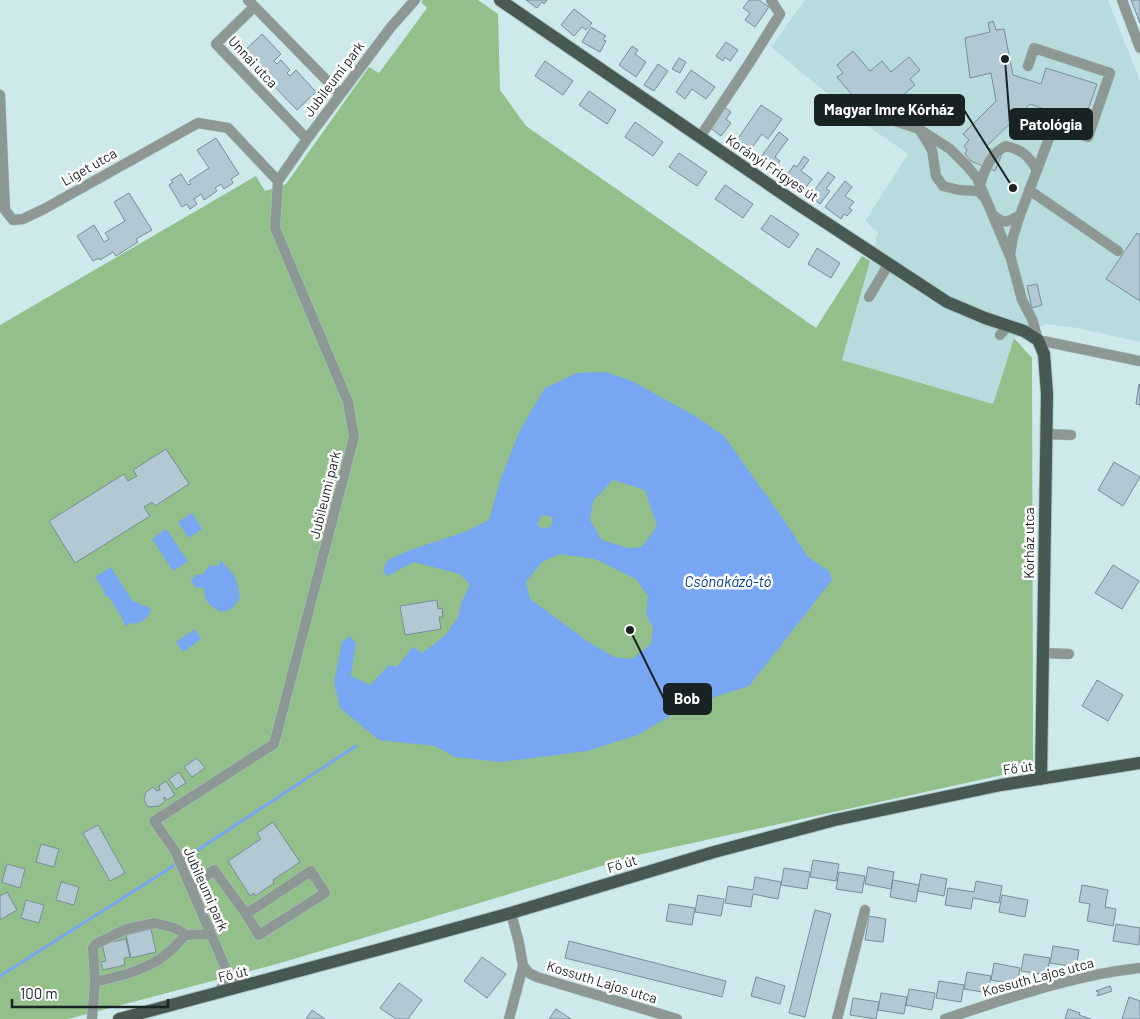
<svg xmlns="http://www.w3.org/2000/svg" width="1140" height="1019" viewBox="0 0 1140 1019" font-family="Barlow,sans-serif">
  <rect width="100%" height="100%" fill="#cee9eb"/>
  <path fill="#b8dcde" d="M805,0H1108L1140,81V342L1078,328L1046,324L1014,338L993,404L842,360L878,233L865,221L908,154L858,119L771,47Z"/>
  <path fill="#93bf8b" d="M423,0H478L498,14L500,90L526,126L816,328L862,256L870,261L842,360L993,404L1014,338L1032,358L1033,761L1016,772L638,855L284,962L68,1019H0V325L256,176L265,191L286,184L369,67L379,73L427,8L421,2Z"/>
  <path fill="#78a6f2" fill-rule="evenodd" d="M605,372L632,381L695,416L724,436L786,523L808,557L829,571L832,580L749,686L717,696L675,713L638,735L587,751L541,757L500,762L455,757L435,746L379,740L340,708L334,682L342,642L350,636L356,643L351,676L370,685L389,665L397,667L413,647L422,653L445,636L458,617L461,603L470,585L460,574L414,562L387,576L383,570L388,560L410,550L467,531L489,520L500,481L520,430L545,388L577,373ZM613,480L645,490L657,526L642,547L628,548L602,540L590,520L593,501ZM542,515L552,517V524L548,528H541L537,524ZM560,554L595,559L636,579L648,596L646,614L653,628L651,644L632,659L614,657L587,641L530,599L526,582L542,562Z
    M192,513L202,529L189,538L178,522Z
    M166,529L188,561L173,571L152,539Z
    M220,561C236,574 237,579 240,598L232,609L221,612C209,605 205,603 204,588L195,587L191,581L195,575C203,575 205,574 208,567L213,565L219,566Z
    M111,567L133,602L136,601L140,605L149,607L151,611C146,620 140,625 130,623L128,626L124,624V621L109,597L105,596L104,590L95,577Z
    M195,629L201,639L183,652L176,642Z"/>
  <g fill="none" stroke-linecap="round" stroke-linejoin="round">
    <path stroke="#78a6f2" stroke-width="3" d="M0,976L164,872L356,746"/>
  </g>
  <path fill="#b2c8d3" stroke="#778c97" d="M526,0H547L544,4L542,2L537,8Z
    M749,0H759L769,7L755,27L745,20L750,13L743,8Z
    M1131,0H1140V23Z
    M574,9L592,23L586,30L582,27L574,36L561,25Z
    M993,21L996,30L1004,29L1013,75L1041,84L1046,68L1097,84L1087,113L1079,111L1075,120L1030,104L986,147L1002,154L995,171L971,161L965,154L967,150L964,146L969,140L963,134L996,101L991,73L970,78L965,38L990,32L988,23Z
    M591,27L606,36L603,40L606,41L600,52L582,42Z
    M262,34L281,54L274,61L277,64L281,60L290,70L287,73L290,76L296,70L316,92L297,110L242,53Z
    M726,42L738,50L730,61L725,57L723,61L716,56Z
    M632,46L638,50L635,54L646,62L636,77L619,65Z
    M853,51L870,71L882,61L891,72L909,57L920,70L910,79L915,85L873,120L837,77L843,73L837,65Z
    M679,58L686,62L680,73L672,69Z
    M545,61L573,81L563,95L535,76Z
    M658,64L668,71L654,91L644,85Z
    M691,70L715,87L706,99L692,89L685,99L676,92Z
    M589,91L616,110L607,124L579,105Z
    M761,105L782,119L768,139L762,134L748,153L735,143Z
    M723,106L731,112L726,119L731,123L721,136L709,127Z
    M635,122L663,142L653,156L625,137Z
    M779,132L788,139L775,157L780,161L772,171L758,161Z
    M216,138L239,174L231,179L233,183L224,189L221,184L215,188L217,191L204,200L201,194L194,199L197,204L190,209L187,204L182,207L169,185L173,182L171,180L181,174L188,185L191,184L189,181L209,168L197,150Z
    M679,153L707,172L697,186L669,167Z
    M804,156L809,160L801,171L812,179L803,191L798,187L797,189L790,184L791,182L785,178L794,165L797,167Z
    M828,172L835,177L826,189L830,191L820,204L810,196Z
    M845,181L852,187L845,196L854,202L849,208L852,210L847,216L844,214L841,219L825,207Z
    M725,185L753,204L743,218L715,199Z
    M129,193L152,230L136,239L138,242L116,256L113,252L100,260L99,258L93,261L77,236L94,225L104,242L109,239L105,233L125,221L114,202Z
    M771,215L799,234L789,248L761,229Z
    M1137,233L1140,235V301L1106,279Z
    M817,248L840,263L831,278L808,264Z
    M1037,284L1042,305L1032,308L1027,286Z
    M1139,384L1140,385V405L1136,404Z
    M166,449L189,484L155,506L152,502L144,507L150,516L75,563L49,521L124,474L128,481L137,476L133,470Z
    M1114,462L1140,477L1123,506L1098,490Z
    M1113,565L1139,581L1122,609L1095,593Z
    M437,600L438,609L442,608L443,617H439L441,629L405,635L400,606Z
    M1097,680L1123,695L1108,721L1082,706Z
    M197,758L205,768L192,777L184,767Z
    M179,772L186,783L176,789L169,779Z
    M166,781L175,795L167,800L165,797L163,798L165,801L159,806L148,807L144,800L146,792L153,787L157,791L160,790L159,786Z
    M273,822L300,862L273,880L274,883L255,896L254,893L250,896L228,861L261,839L257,833Z
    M98,825L125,873L110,881L83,833Z
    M41,844L59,849L54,867L36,862Z
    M813,860L839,864L836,881L810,877Z
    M7,864L25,869L20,888L2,882Z
    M868,867L894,872L891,889L865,884Z
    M784,868L810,872L807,889L781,885Z
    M839,872L865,876L862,893L836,889Z
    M921,874L947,879L944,896L918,891Z
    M755,877L781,882L778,899L753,894L751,907L725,903L728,886L753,890Z
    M893,880L919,885L916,902L890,897Z
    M976,881L1002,886L999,903L973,898L971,909L945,905L948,888L974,892Z
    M61,882L79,887L74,905L56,900Z
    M1082,885L1108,890L1105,907L1116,909L1113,926L1087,921L1090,904L1079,902Z
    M7,892L17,910L0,920V896Z
    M698,895L724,899L721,916L695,912Z
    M1002,895L1028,900L1025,917L999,912Z
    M26,900L44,905L39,923L21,918Z
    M669,904L695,908L692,925L666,921Z
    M815,910L831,914L805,1017L789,1013Z
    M869,916L886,919L883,942L865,940Z
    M1116,924L1140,928L1139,945L1113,941Z
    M151,929L156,952L131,958L126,935Z
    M126,939L130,957L124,958L125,965L103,970L101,962L106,961L102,944Z
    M569,941L726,981L722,997L565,958Z
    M1053,946L1079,950L1076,967L1050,963Z
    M1024,954L1050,958L1047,975L1021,971Z
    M482,957L506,974L487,998L464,981Z
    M994,963L1020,968L1017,985L991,980Z
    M967,972L991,976L988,993L964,989Z
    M756,977L785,986L780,1004L751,996Z
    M939,981L964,985L961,1002L936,998Z
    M399,983L422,1000L408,1019H396L380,1008Z
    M1110,986L1112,991L1097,996L1099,992L1096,991Z
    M909,989L935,993L932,1010L906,1005Z
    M881,993L907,997L904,1014L878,1010Z
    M1129,997L1140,1001V1019H1122Z
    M853,998L879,1002L876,1019L850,1015Z
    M556,1009L571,1019H549Z
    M1068,1009L1080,1013L1079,1015L1091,1019H1065Z
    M312,1010L325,1019H306Z"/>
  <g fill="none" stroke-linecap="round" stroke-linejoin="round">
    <defs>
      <path id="minor" d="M248,0L340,94
        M1122,0L1140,48
        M254,7L216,44L307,139
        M1028,66L1034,48L1110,73L1088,137L1054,125L1020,215L1013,237L1010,255L1022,300L1032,319L1038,340L1140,361
        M0,95L5,210L13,220L23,219L44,209L198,123L228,128L278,181
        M889,119L919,129L950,149L967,166L977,178L1009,254
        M921,132L932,150L936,176L943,186L959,190L978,191L984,197
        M700,137L750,62L780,14L771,0
        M980,185C985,169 990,154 1006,146C1022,150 1028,155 1037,170
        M1029,190L1118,251
        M993,215C1005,225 1008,222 1020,215
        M869,297L888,265
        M1000,335L1008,326
        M1046,434L1071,435
        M1042,653L1069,654
        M311,871L325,893L259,935L246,914Z
        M191,888L214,870L246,914
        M523,966L529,973L537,977L677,1019
        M226,969L237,977L255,984
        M95,982C120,976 149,970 169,952C175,947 180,940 186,935
        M219,993L225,981L226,969L175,851L154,821L274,744L354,437L348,402L275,228L278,181L307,139L391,27L415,0
        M92,1019L95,982L93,948L96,944L126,929L155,923L175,928L186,935L210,934
        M509,1019L523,966L519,943L511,913
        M837,1019L865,910
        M945,1019C1009,998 1073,975 1140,968"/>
      <path id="major" d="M500,0L796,203L947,302L985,318L1024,331L1038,340L1044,354L1047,394L1041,779
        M119,1019L377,950L511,913L714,852L835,820L1001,785L1140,763"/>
    </defs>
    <use href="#minor" stroke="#adc5c7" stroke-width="11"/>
    <use href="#major" stroke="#adc5c7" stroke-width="14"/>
    <use href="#minor" stroke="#8d9793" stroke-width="10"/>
    <use href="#major" stroke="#475952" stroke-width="12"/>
  </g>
  <g text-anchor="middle" stroke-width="5" stroke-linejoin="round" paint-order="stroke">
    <g font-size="14" fill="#192324" stroke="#fff">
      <text transform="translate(253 62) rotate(47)" y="5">Unnai utca</text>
      <text transform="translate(334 79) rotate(-53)" y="5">Jubileumi park</text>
      <text transform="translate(89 167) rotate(-30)" y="5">Liget utca</text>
      <text transform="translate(772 168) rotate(34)" y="5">Korányi Frigyes út</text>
      <text transform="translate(325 495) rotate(-76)" y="5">Jubileumi park</text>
      <text transform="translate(1029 543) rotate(-90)" y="5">Kórház utca</text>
      <text transform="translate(1018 768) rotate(-8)" y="5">Fő út</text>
      <text transform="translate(622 864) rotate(-17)" y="5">Fő út</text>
      <text transform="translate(206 889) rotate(66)" y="5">Jubileumi park</text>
      <text transform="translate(233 974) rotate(-14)" y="5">Fő út</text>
      <text transform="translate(1038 977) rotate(-15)" y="5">Kossuth Lajos utca</text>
      <text transform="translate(602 982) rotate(17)" y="5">Kossuth Lajos utca</text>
    </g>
    <g font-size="15" font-style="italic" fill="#054095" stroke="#fff">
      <text x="728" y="587">Csónakázó-tó</text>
    </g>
  </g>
  <path fill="none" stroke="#192324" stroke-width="2" d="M1013 188L964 110M1005 59L1010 124M630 630L664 699"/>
  <g fill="#192324" stroke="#fff" stroke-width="2">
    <circle cx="1013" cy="188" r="5"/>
    <circle cx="1005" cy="59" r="5"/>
    <circle cx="630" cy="630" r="5"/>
  </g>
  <g fill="#192324" stroke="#192324" stroke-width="2">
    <rect x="815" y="95" width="149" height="30" rx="5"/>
    <rect x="1010" y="109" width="82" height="30" rx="5"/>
    <rect x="664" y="684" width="47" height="30" rx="5"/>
  </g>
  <g font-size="15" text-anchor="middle" font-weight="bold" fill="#fff">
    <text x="889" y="115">Magyar Imre Kórház</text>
    <text x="1051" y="130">Patológia</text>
    <text x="687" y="704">Bob</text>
  </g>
  <path d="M12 999v8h156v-8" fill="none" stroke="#192324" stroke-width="2.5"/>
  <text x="20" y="999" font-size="15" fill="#192324" stroke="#ffffff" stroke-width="4" paint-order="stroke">100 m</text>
</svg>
